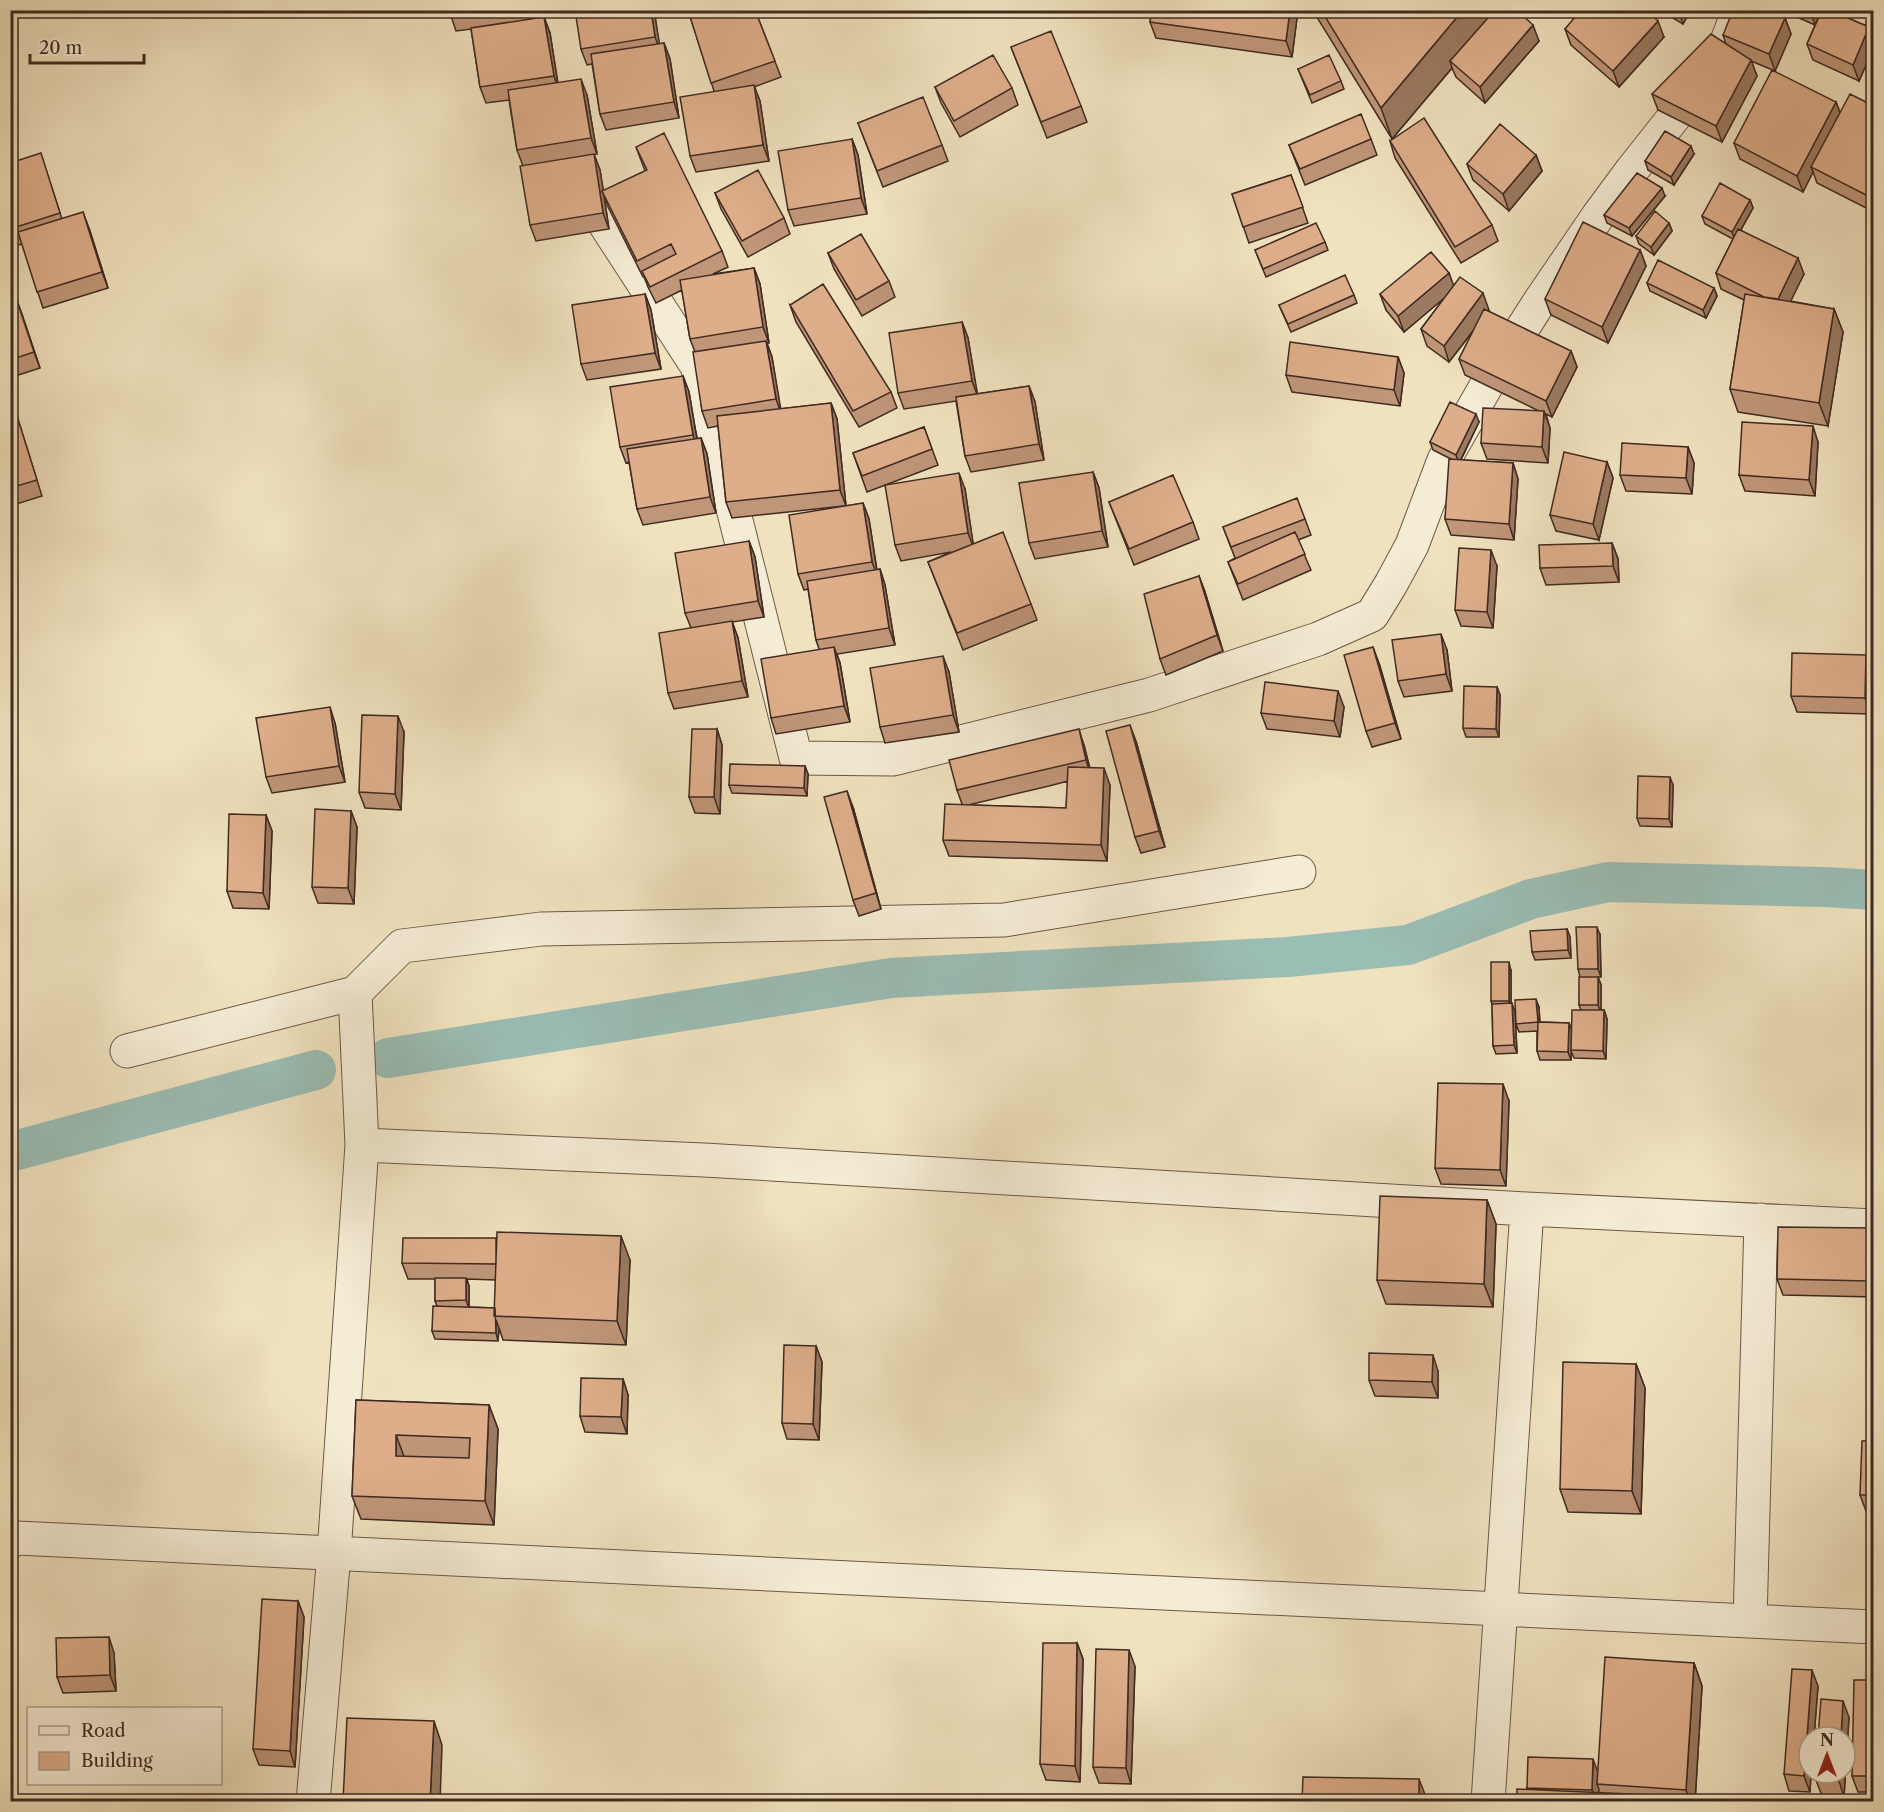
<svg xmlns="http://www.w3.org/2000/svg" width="1884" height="1812" viewBox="0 0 1884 1812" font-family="'Libre Caslon Text',serif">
  <rect width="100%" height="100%" fill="#f0e2bf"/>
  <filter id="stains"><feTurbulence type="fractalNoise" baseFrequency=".00333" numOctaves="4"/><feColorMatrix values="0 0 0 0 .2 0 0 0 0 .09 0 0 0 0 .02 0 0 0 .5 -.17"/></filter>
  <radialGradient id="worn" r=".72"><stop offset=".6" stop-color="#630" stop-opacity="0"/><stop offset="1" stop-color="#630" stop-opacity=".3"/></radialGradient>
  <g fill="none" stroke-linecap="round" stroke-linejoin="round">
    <path stroke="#9abdb4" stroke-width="40" d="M388,1058L891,978L1288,957L1408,945L1531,899L1608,882L1825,887L1874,890
      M10,1152L316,1070"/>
    <defs>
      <path id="minor" d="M586,191L592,204L697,366L796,758L893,759L1149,695L1318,639L1372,615L1391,584L1412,545L1444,460L1489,381L1540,301L1598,216L1632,170L1720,59L1739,10
        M127,1051L355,993L402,946L541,929L1004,920L1299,872
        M362,1145L704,1160L1527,1209L1874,1226
        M10,1542L17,1538L1874,1627
        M1750,1621L1761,1220
        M313,1802L334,1553L362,1145L355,993
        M1488,1802L1527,1209"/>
    </defs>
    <use href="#minor" stroke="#6c5848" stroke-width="35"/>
    <use href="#minor" stroke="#f5ecd5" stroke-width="33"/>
  </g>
  <path fill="#bf9678" stroke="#402a21" stroke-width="1.5" fill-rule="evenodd" d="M449,10H528L529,19L544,17L550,33L558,83L587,95L597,154L594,155L600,170L603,191L645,171L636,147L722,251L728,267L713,274L754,268L760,284L769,343H767L772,357L780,409L831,403L837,419L846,506L863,503L869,519L877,570L880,569L885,585L895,645L837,654L840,663L850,722L776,734L771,718L819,649L816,640L808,589L804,590L798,574L844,506L732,518L726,502L718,426L708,428L702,411L695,352L690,339L682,290L656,303L648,287L644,277H643L608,207L604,196L609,229L536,241L530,225L523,166L517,150L509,100L486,103L480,87L471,29L456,31Z
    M654,10L659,44L664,43L670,59L679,118L606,130L600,114L592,64L587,65L581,49Z
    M688,10H755L781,77L754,87L760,101L769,161L696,172L690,156L714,91Z
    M1152,10H1298L1292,57L1156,38L1150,22Z
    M1315,10H1517L1539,41L1485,103L1456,77L1452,68L1392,139L1318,19Z
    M1659,10H1691L1683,24Z
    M1781,10H1829L1869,27L1874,39V47L1859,81L1813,60L1807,44L1815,25Z
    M1785,18L1791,34L1775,71L1751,61L1757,76L1722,142L1658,110L1652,94L1726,44L1723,35Z
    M1565,29L1664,37L1619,87L1571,45Z
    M1011,47L1081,106L1087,122L1047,138Z
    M1298,69L1341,81L1344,89L1312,103Z
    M935,87L1012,88L1018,105L960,137L941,103Z
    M10,89L17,108L10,110Z
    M1836,102L1840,113L1874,106V212L1817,183L1813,172L1803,192L1740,159L1734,143Z
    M858,123L942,145L948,161L883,187Z
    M852,139L858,155L867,214L794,226L788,210Z
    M1371,139L1377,155L1305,185L1289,145Z
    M1390,141L1492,225L1498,241L1461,263L1395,158Z
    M1694,154L1674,185L1648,170L1645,161Z
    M1536,155L1542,171L1509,211L1473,180L1467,164Z
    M10,163L46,170L62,219L89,228L108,288L43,308L22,244L10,247Z
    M1291,175L1308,223L1249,243L1232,194Z
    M715,193L784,218L790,234L748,257L721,209Z
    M1665,196L1632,236L1607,223L1604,215Z
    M1750,200L1753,208L1741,230L1804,274L1790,301L1834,309L1843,332L1828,426L1738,412L1730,389L1744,300L1721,289L1716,273L1733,239L1705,224L1702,216Z
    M1669,223L1672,231L1654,255L1639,244L1636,236Z
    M1325,242L1328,250L1266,277L1255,250Z
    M1640,250L1646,266L1608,343L1551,315L1545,299Z
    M828,253L889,281L895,297L862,316L834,269Z
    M1449,273L1453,286L1489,310L1488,311L1571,351L1577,367L1552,417L1546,414L1550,428L1548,463L1487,459L1481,443L1539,411L1465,375L1459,359L1474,330L1449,362L1427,346L1421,329L1445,297L1404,332L1386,310L1380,294Z
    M1647,283L1714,288L1717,296L1706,318L1650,291Z
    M1874,284V351L1869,338Z
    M645,294L651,310L661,369L587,380L581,364Z
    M1354,295L1357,303L1291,332L1279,305Z
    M16,298L40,368L12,377L10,374V300Z
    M790,305L891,392L897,408L859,427L796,322Z
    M962,322L968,338L977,394L1029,386L1035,402L1044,460L971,472L965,456L956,401L904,409L898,393Z
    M1398,357L1404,373L1400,406L1292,392L1286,375Z
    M1874,360V427L1869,414Z
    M683,376L689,392L697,439L701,438L707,454L716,513L643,525L637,509L629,462L626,463L620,447Z
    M10,400L17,416L42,496L10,506Z
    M1479,422L1461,460L1513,463L1518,479L1514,540L1451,535L1445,519L1453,460L1433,450L1430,442Z
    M924,427L938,465L867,492L853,453Z
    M1818,442L1815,496L1745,491L1739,475Z
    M1688,447L1694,463L1692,494L1626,491L1620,475Z
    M1607,462L1613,478L1599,540L1556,531L1550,515Z
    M1093,472L1099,488L1108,547L1035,559L1029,543Z
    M965,489L973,544L1031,604L1037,620L963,650L928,562L951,552L901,561L895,545Z
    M1109,502L1193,522L1199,539L1134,565Z
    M1305,519L1311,535L1298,540L1311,570L1243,600L1228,562L1235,558L1223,527Z
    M749,541L755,557L764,617L732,622L738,638L748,697L674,709L668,693L691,628L685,613Z
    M1612,543L1618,559L1619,582L1546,585L1540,568Z
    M1497,566L1493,628L1461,626L1455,610Z
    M1199,576L1205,592L1223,651L1166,675L1160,659Z
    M1447,650L1452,691L1404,697L1398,681Z
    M1379,663L1401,739L1372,747L1366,731Z
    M1872,671L1871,714L1797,712L1791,696Z
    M949,672L959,732L885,743L880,727Z
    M1497,687L1500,695L1499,737H1466L1463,728Z
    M1344,707L1340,737L1267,729L1261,713Z
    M335,723L345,782L272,793L266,777Z
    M717,729L722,745L720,814L695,813L689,797Z
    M404,732L401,810L365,808L359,792Z
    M1136,741L1165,847L1141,853L1135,837Z
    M1084,745L1090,768L1110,785L1107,861L949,856L943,840L962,804L957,790ZM1068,781L1066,808L968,805L1049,786Z
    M805,766L808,774L807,796L732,793L729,785Z
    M1673,785L1672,827L1640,826L1637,818Z
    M853,807L881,909L859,916L853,900Z
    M351,811L357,827L354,904L318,903L312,887Z
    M266,815L272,831L269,909L233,908L227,891Z
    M1567,929L1570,937L1571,958L1535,960L1532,952Z
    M1600,935L1601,977H1598L1601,985V1010H1604L1607,1019L1606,1059L1574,1058L1571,1051V1060H1540L1537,1051V1031L1519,1032L1516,1024L1539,1007L1540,1022L1569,1023L1571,1029L1581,1010L1579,1005L1580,977L1578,969Z
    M1511,971V1003L1515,1012L1517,1053L1496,1054L1493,1046L1492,1004L1491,1001Z
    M1509,1101L1506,1186L1441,1184L1435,1168Z
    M1487,1200L1496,1224L1493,1307L1386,1304L1377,1280Z
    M1871,1228L1874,1236V1297L1783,1295L1777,1279Z
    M497,1241L630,1260L626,1345L503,1340L499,1328L498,1341L435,1339L432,1331L437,1306L435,1301V1279H408L402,1263ZM467,1279L496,1280L495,1308L469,1307V1286Z
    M816,1346L822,1362L819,1440L787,1439L782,1423Z
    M1636,1364L1645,1388L1641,1514L1568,1512L1560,1489Z
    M1438,1371V1398L1375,1396L1369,1380Z
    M623,1379L628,1395L627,1434L585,1432L580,1416Z
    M356,1400L489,1405L498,1429L494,1525L361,1519L352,1496Z
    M1874,1441V1511H1866L1860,1495Z
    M298,1601L304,1617L295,1767L259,1765L253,1749Z
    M1077,1643L1083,1659L1080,1782L1046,1780L1040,1764Z
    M114,1653L116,1691L63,1693L57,1677Z
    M1694,1663L1702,1686L1695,1802H1517L1528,1789L1527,1788L1598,1771Z
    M1135,1666L1131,1784L1099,1783L1093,1767Z
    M1874,1680V1792H1858L1852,1776Z
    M1818,1686L1814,1737H1809V1773H1811L1810,1792L1789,1791L1784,1774Z
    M1849,1717L1844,1797L1822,1796L1816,1780Z"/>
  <path fill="#9b7a61" stroke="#402a21" stroke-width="1.5" d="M651,10H654L661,53L655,37Z
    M1290,10H1298L1292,57L1286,41Z
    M1463,10H1501L1450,61L1452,68L1392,139L1381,108Z
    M1678,10H1691L1683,24Z
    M1810,10H1822L1815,25Z
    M544,17L550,33L559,92L554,76Z
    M1785,18L1791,34L1775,71L1769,54Z
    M1658,21L1664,37L1619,87L1613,71Z
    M1533,25L1539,41L1485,103L1480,87Z
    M1869,27L1874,39V47L1859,81L1853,65Z
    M664,43L670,59L679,118L674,102Z
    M1751,60L1757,76L1722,142L1716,126Z
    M581,79L587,95L597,154L591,138Z
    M754,85L760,101L769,161L763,145Z
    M1836,102L1842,118L1811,167L1813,172L1803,192L1797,176Z
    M852,139L858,155L867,214L861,198Z
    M1691,146L1694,154L1674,185L1671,177Z
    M594,154L600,170L604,194L602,191L604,196L609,229L603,213Z
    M1536,155L1542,171L1509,211L1503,194Z
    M1662,188L1665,196L1632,236L1629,228Z
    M1750,200L1753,208L1735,240L1732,232Z
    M83,212L89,228L108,288L102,272Z
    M1669,223L1672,231L1654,255L1651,247Z
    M1640,250L1646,266L1608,343L1602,327Z
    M1798,258L1804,274L1782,319L1776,303Z
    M754,268L760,284L769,343L763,327Z
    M1449,273L1455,289L1404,332L1398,316Z
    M1714,288L1717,296L1706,318L1703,310Z
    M1483,293L1489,310L1449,362L1444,346Z
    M645,294L651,310L661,369L655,353Z
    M16,298L22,314L40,368L34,352Z
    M1834,309L1843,332L1828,426L1819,403Z
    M962,322L968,338L978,397L972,381Z
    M766,341L772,357L782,416L776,399Z
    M1571,351L1577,367L1552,417L1546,401Z
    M1398,357L1404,373L1400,406L1394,390Z
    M683,376L689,392L699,452L693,435Z
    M1029,386L1035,402L1044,460L1039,444Z
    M831,403L837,419L846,506L840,490Z
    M1544,411L1550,428L1548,463L1542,447Z
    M1476,414L1479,422L1459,463L1456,455Z
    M1813,426L1818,442L1815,496L1809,480Z
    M701,438L707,454L716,513L710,497Z
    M1688,447L1694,463L1692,494L1686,478Z
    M1607,462L1613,478L1599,540L1593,524Z
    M1513,463L1518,479L1514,540L1509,524Z
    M1093,472L1099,488L1108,547L1102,531Z
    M959,473L965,489L974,549L968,533Z
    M863,503L869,519L878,578L872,562Z
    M749,541L755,557L764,617L758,601Z
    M1612,543L1618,559L1619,582L1613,566Z
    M1491,550L1497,566L1493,628L1487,612Z
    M880,569L885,585L895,645L889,628Z
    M1199,576L1205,592L1223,651L1217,635Z
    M732,621L738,638L748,697L742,681Z
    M1441,634L1447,650L1452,691L1446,674Z
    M834,647L840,663L850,722L844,706Z
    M1373,647L1379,663L1401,739L1395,723Z
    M1866,655L1872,671L1871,714L1865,698Z
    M943,656L949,672L959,732L953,715Z
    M1497,687L1500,695L1499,737L1496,729Z
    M1338,691L1344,707L1340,737L1334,721Z
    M330,707L335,723L345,782L339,766Z
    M398,716L404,732L401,810L395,794Z
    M1130,725L1136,741L1165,847L1159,831Z
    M717,729L722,745L720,814L714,797Z
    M1079,729L1084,745L1091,776L1086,760Z
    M805,766L808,774L807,796L804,788Z
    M1104,768L1110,785L1107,861L1101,845Z
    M1670,777L1673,785L1672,827L1669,819Z
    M847,791L853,807L881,909L876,893Z
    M351,811L357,827L354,904L348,888Z
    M266,815L272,831L269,909L263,893Z
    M1597,927L1600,935L1601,977L1598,969Z
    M1567,929L1570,937L1571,958L1568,950Z
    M1509,962L1511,971V1009L1509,1001Z
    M1598,977L1601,985V1013L1598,1005Z
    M1536,999L1539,1007L1540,1031L1538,1022Z
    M1512,1003L1515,1012L1517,1053L1514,1045Z
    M1604,1010L1607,1019L1606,1059L1603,1051Z
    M1569,1023L1572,1031L1571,1060L1568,1052Z
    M1503,1084L1509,1101L1506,1186L1500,1170Z
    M1487,1200L1496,1224L1493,1307L1484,1284Z
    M1871,1228L1874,1236V1293L1869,1281Z
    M621,1236L630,1260L626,1345L617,1321Z
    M466,1278L469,1286V1308L466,1300Z
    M496,1320L499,1328L498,1341L496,1333Z
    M816,1346L822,1362L819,1440L813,1424Z
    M1433,1355L1438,1371V1398L1432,1382Z
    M1636,1364L1645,1388L1641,1514L1632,1491Z
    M623,1379L628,1395L627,1434L621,1417Z
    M489,1405L498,1429L494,1525L485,1501Z
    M396,1435L405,1459L396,1456Z
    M298,1601L304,1617L295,1767L290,1751Z
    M109,1637L114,1653L116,1691L110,1675Z
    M1077,1643L1083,1659L1080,1782L1075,1766Z
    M1129,1650L1135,1666L1131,1784L1126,1768Z
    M1694,1663L1702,1686L1695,1802H1690L1686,1790Z
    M1812,1670L1818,1686L1814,1737H1809V1773H1811L1810,1792L1804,1776Z
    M1843,1701L1849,1717L1844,1797L1839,1781V1773H1845V1737H1841Z
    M434,1721L442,1745L440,1802H430Z
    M1593,1759L1599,1775L1597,1784L1599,1789L1598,1802H1596L1592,1790Z
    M1419,1779L1428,1802H1419Z"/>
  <path fill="#deae8b" stroke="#402a21" stroke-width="1.5" fill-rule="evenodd" d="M449,10H481L450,15Z
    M575,10H651L655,37L581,49Z
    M688,10H755L775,61L711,83Z
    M1152,10H1290L1286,41L1150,22Z
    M1321,10H1463L1381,108Z
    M1495,10H1517L1533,25L1480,87L1450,61Z
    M1581,10H1646L1658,21L1613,71L1565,29Z
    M1733,10H1768L1785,18L1769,54L1723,35Z
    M1822,10H1829L1869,27L1853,65L1807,44Z
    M544,17L554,76L480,87L471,28Z
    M1051,31L1081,106L1041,122L1011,47Z
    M1711,34L1751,60L1716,126L1652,94Z
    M664,43L674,102L600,114L591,54Z
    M993,55L1012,88L954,121L935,87Z
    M1329,55L1341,81L1310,95L1298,69Z
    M1772,70L1836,102L1797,176L1734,143Z
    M581,79L591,138L517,150L508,90Z
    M754,85L763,145L690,156L680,97Z
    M1850,94L1874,106V199L1811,167Z
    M923,97L942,145L877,171L858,123Z
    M1361,114L1371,139L1300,169L1289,145Z
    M1424,118L1492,225L1455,247L1390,141Z
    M1500,124L1536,155L1503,194L1467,164Z
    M1665,131L1691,146L1671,177L1645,161Z
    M664,133L722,251L650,287L642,271L676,254L671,244L637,261L602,191L647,170L636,147Z
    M852,139L861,198L788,210L778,151Z
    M41,153L60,213L10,229V163Z
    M594,154L603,213L530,225L520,166Z
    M758,170L784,218L742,241L715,193Z
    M1637,173L1662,188L1629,228L1604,215Z
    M1291,175L1303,207L1243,227L1232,194Z
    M1720,183L1750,200L1732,232L1702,216Z
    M1655,211L1669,223L1651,247L1636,236Z
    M83,212L102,272L37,292L18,232Z
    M1583,222L1640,250L1602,327L1545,299Z
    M1316,223L1325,242L1263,269L1255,250Z
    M1738,229L1798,258L1778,299L1764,297L1716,273Z
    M861,234L889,281L856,300L828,253Z
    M1431,252L1449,273L1398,316L1380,294Z
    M1658,260L1714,288L1703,310L1647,283Z
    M754,268L763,327L690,339L680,280Z
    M1345,275L1354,295L1288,324L1279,305Z
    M1460,277L1483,293L1444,346L1421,329Z
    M823,284L891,392L853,411L790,305Z
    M1872,284H1874V338H1869Z
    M645,294L655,353L581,364L572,305Z
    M1745,294L1834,309L1819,403L1730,389Z
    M16,298L34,352L10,360V300Z
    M1484,309L1571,351L1546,401L1459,359Z
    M962,322L972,381L898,393L889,333Z
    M766,341L776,399L702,411L693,352Z
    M1290,342L1398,357L1394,390L1286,375Z
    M1872,360H1874V414H1869Z
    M683,376L693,435L620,447L610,387Z
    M1029,386L1039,444L965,456L956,397Z
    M10,400H12L37,480L10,488Z
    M1450,402L1476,414L1456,455L1430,442Z
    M831,403L840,490L726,502L717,416Z
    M1483,408L1544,411L1542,447L1481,443Z
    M1742,422L1813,426L1809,480L1739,475Z
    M924,427L932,449L862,476L853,453Z
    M701,438L710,497L637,509L627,449Z
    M1622,443L1688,447L1686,478L1620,475Z
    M1564,452L1607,462L1593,524L1550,515Z
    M1449,459L1513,463L1509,524L1445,519Z
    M1093,472L1102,531L1029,543L1019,483Z
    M959,473L968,533L895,545L885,485Z
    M1173,475L1193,522L1129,549L1109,502Z
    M1297,498L1305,519L1231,547L1223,527Z
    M863,503L872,562L798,574L789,515Z
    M1003,532L1031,604L957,633L928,562Z
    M1295,532L1305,554L1238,584L1228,562Z
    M749,541L758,601L685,613L675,553Z
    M1612,543L1613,566L1540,568L1539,545Z
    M1459,548L1491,550L1487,612L1455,610Z
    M880,569L889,628L816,640L807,581Z
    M1199,576L1217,635L1160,659L1144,594Z
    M732,621L742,681L668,693L659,633Z
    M1441,634L1446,674L1398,681L1392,640Z
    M834,647L844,706L771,718L761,659Z
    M1373,647L1395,723L1366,731L1344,655Z
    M1792,653L1866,655L1865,698L1791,696Z
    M943,656L953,715L880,727L870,668Z
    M1265,682L1338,691L1334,721L1261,713Z
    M1464,686L1497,687L1496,729L1463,728Z
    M330,707L339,766L266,777L256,718Z
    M362,715L398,716L395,794L359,792Z
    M1130,725L1159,831L1135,837L1106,731Z
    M692,729H717L714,797H689Z
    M1079,729L1086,760L957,790L949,760Z
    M730,764L805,766L804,788L729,785Z
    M1068,767L1104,768L1101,845L943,840L945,804L1066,808Z
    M1638,776L1670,777L1669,819L1637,818Z
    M847,791L876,893L853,900L824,797Z
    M315,809L351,811L348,888L312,887Z
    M229,814L266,815L263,893L227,891Z
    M1576,927H1597L1598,969H1578Z
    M1567,929L1568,950L1532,952L1530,931Z
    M1491,962H1509V1001H1491Z
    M1579,977H1598V1005H1579Z
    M1536,999L1538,1022L1569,1023L1568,1052L1537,1051L1538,1022L1516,1024L1515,1000Z
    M1512,1003L1514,1045L1493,1046L1492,1004Z
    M1572,1010H1604L1603,1051L1571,1050Z
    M1438,1083L1503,1084L1500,1170L1435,1168Z
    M1380,1196L1487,1200L1484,1284L1377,1280Z
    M1778,1227L1871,1228L1869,1281L1777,1279Z
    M497,1232L621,1236L617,1321L494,1316Z
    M403,1238H496V1264L402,1263Z
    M435,1278H466V1300L435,1301Z
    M433,1306L495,1308L496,1333L432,1331Z
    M784,1345L816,1346L813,1424L782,1423Z
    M1369,1353L1433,1355L1432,1382L1369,1380Z
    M1563,1362L1636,1364L1632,1491L1560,1489Z
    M581,1378L623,1379L621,1417L580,1416Z
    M356,1400L489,1405L485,1501L352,1496ZM396,1435L470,1438L469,1458L396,1456Z
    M1862,1441H1874V1495H1860Z
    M262,1599L298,1601L290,1751L253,1749Z
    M109,1637L110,1675L57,1677L56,1638Z
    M1043,1643H1077L1075,1766L1040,1764Z
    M1096,1649L1129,1650L1126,1768L1093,1767Z
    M1605,1657L1694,1663L1686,1790L1597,1784Z
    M1792,1669L1812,1670L1804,1776L1784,1774Z
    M1854,1680H1874V1776H1852Z
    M1821,1699L1843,1701L1841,1737H1818Z
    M347,1718L434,1721L430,1802H343Z
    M1528,1757L1593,1759L1592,1790L1527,1788Z
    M1816,1773H1839V1781L1816,1780Z
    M1303,1777L1419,1779V1802H1302Z
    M1517,1789L1651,1795V1802H1517Z
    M1797,1798H1874V1802H1797Z"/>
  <rect width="1884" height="1812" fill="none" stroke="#f0e2bf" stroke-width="36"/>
  <rect x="12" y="12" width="1860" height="1788" fill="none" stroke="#402a21" stroke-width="3"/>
  <rect x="18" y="18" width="1848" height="1776" fill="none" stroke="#402a21" stroke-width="1.5"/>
  <rect x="27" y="1707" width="195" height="78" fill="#f5ecd5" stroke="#ad9e8d" stroke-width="1.5"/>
  <rect x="39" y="1726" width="30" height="9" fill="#f5ecd5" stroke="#ad9e8d" stroke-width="1.5"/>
  <text x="81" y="1737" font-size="18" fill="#402a21">Road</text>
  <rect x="39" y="1752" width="30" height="18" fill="#deae8b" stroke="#ad9e8d" stroke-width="1.5"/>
  <text x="81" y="1767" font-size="18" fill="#402a21">Building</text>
  <g transform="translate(1827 1755)"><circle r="28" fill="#f5ecd5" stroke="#ad9e8d" stroke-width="1.5"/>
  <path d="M0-4.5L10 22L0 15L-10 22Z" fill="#8f2418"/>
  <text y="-9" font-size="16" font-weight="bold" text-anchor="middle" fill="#402a21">N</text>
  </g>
  <path d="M30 54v9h114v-9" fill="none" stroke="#402a21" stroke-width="3"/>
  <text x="39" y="54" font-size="18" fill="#402a21" stroke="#f5ecd5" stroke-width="4.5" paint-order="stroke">20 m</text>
  <rect width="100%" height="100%" filter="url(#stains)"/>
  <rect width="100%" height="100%" fill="url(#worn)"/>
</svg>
